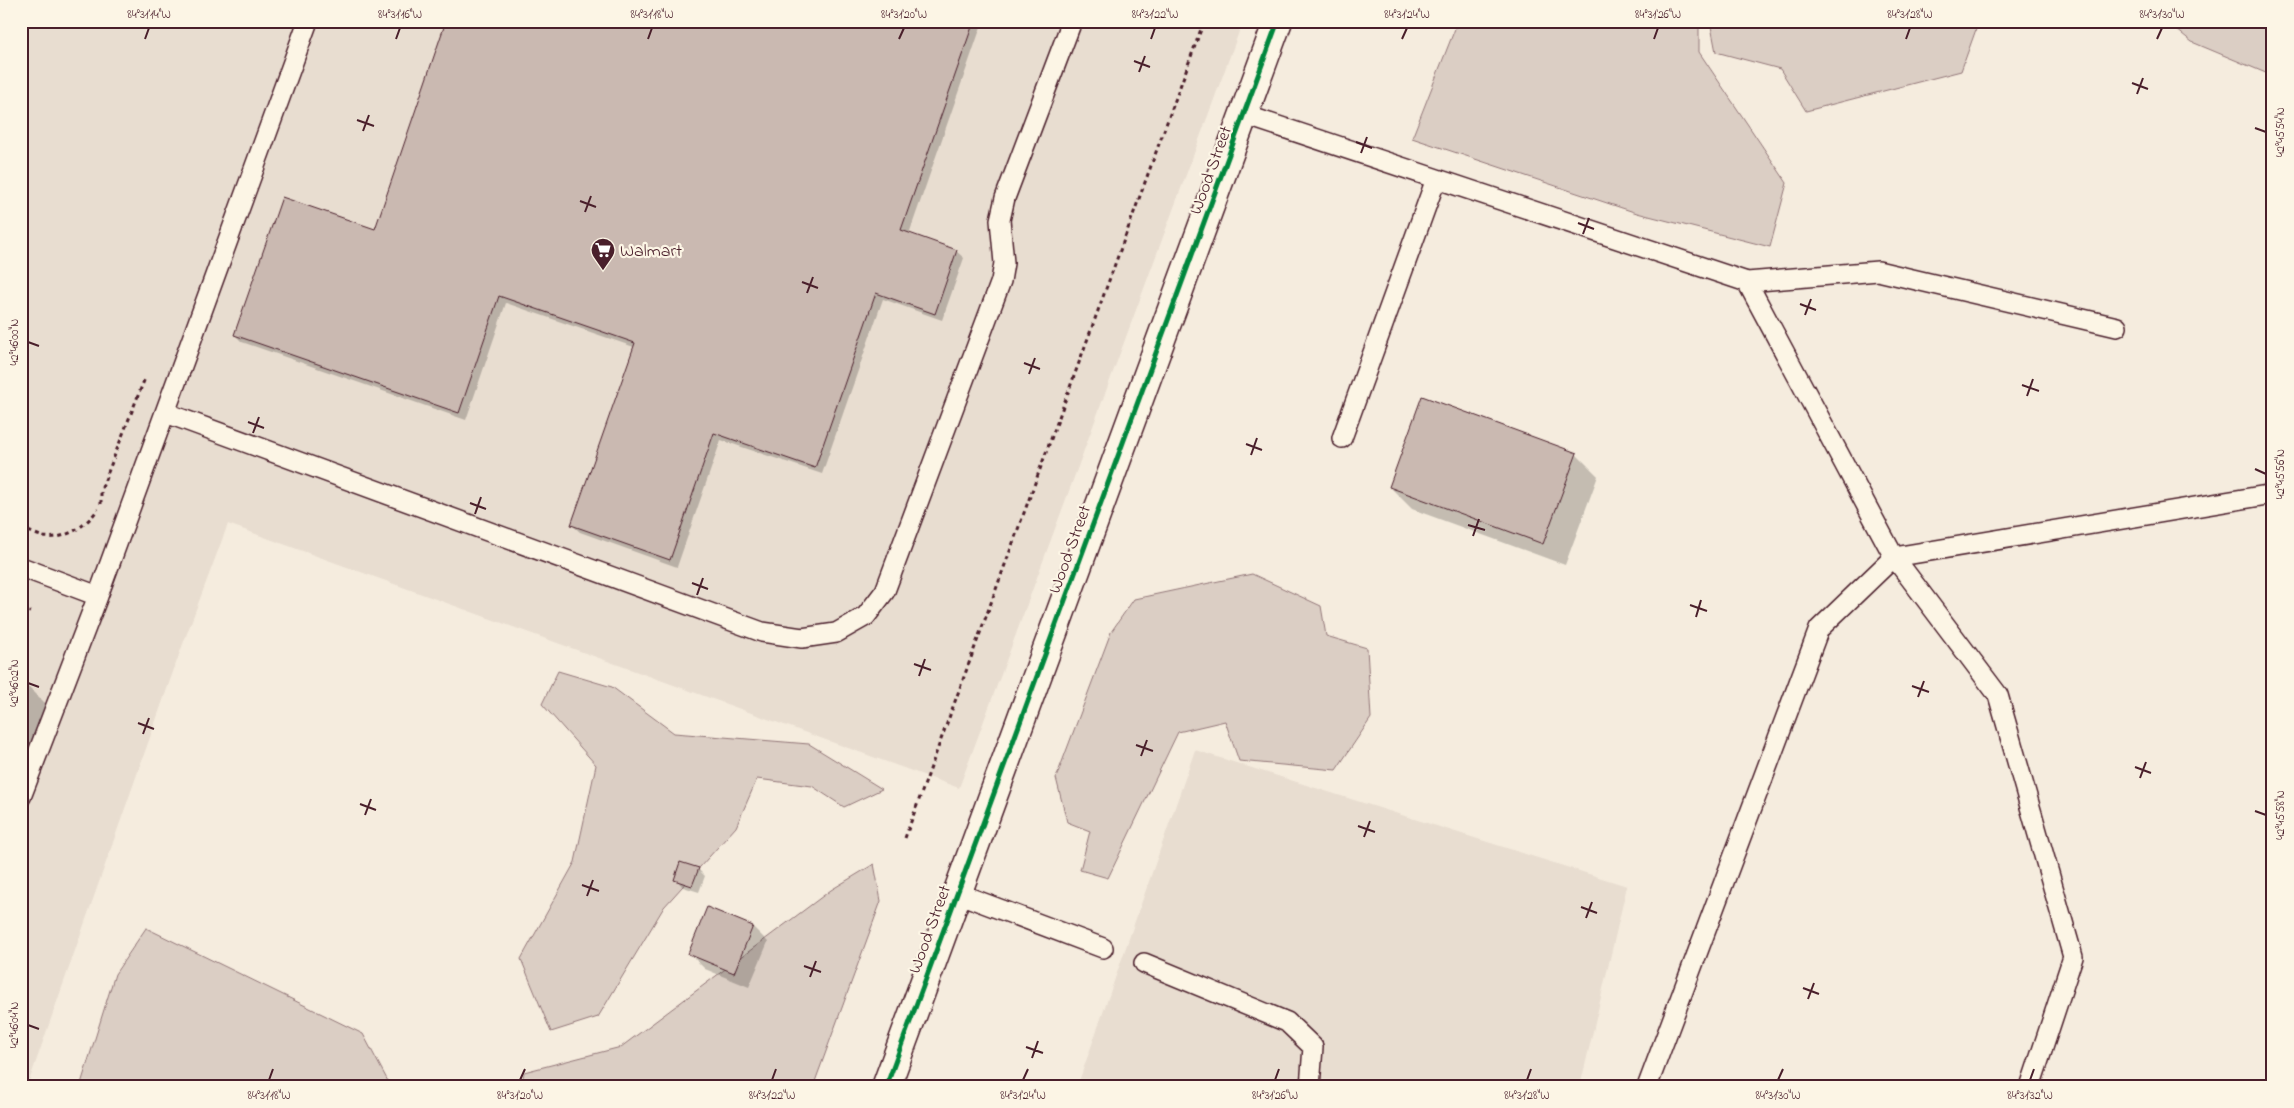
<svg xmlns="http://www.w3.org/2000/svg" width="2294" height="1108" viewBox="0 0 2294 1108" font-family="'Indie Flower',sans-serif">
  <rect width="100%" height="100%" fill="#f5ecde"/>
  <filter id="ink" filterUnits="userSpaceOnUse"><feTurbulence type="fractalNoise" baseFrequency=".02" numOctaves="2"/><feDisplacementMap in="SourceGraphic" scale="10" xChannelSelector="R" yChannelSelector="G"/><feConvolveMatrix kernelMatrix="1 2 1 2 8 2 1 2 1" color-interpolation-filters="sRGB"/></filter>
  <g filter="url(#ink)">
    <path fill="#e8ddd0" d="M21,21H1243L959,788L228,524L180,652L27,1087H21Z
      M1195,750L1627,886L1580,1087H1077Z"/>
    <path fill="#dbcec4" stroke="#927678" d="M1458,21H1699V52L1787,183L1770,247L1637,213L1412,138Z
      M1710,21H1979L1961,71L1806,111L1780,69L1716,52Z
      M2166,21H2273V76L2192,42Z
      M1252,574L1321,606L1326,636L1367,648L1371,718L1336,770L1239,761L1225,721L1178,732L1108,878L1080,870L1090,831L1067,822L1056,778L1111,632L1134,599Z
      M558,671L612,687L674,733L809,744L882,789L844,807L812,786L757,779L736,827L664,907L598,1017L551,1032L521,959L575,862L596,765L542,704Z
      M874,864L881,901L813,1087H521L524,1072L621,1047L831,890Z
      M146,928L363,1034L391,1087H80L115,974Z"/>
    <path fill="#0003" d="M448,21H983L909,234L956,251L964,258L942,320L883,299L822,474L721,440L677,567L580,532L572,525L634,347L506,303L466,420L242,342L235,335L375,231Z
      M1576,454L1598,476L1565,565L1412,509L1390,487Z
      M21,679L51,709L21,786Z
      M698,869L705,876L699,892L683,887L676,879Z
      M708,909L753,927L768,942L749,987L705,969L690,954Z"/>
    <path fill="#cab9b1" stroke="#4a1f2b" d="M446,21H974L901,230L957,250L935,314L876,293L815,468L714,433L670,560L571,525L635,343L499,296L459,413L234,335L282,197L375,229Z
      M1422,396L1577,453L1543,544L1389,487Z
      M680,862L699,868L692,886L674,880Z
      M707,907L753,926L734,973L688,954Z"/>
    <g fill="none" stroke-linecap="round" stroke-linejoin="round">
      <defs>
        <path id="service" d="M1245,115L1747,282L1878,271L2117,327
          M166,413L762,632L802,638L836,633L866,616L885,591L1001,281L1004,263L1000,220L1005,198L1072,21
          M1342,438L1436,179
          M21,567L98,596L308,21
          M21,797L98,596
          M957,893L1103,948
          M1144,963L1287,1022L1313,1047L1310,1087
          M1647,1087L1819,629L1894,557L1747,282
          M2030,1087L2073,957L1998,695L1894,557L2273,494"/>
        <path id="tertiary" d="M886,1087L1278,21"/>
      </defs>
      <use href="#service" stroke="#4a1f2b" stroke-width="22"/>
      <use href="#tertiary" stroke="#4a1f2b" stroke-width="31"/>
      <path stroke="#4a1f2b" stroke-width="3" stroke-dasharray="4 4" stroke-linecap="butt" d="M101,504V490L145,378
        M21,528C28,531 37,535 44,537C66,540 86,526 98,509
        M21,609L30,612
        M905,838L1204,21"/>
      <use href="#service" stroke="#fcf5e5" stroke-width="19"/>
      <use href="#tertiary" stroke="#fcf5e5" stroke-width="28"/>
      <defs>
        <path id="cycleway" d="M886,1087L1278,21"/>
      </defs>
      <use href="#cycleway" stroke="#fcf5e5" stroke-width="8"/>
      <use href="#cycleway" stroke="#00873e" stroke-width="5"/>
    </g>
  </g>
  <path fill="none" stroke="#4a1f2b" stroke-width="2" d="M145,39L149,28M396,39L400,28M648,39L652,28M899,39L904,28M1151,39L1155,28M1402,39L1407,28M1654,39L1658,28M1906,39L1910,28M2157,39L2162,28M1134,61L1150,67M1139,72L1145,56M2132,83L2148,89M2137,94L2143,78M357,120L374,126M2255,128L2266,132M363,131L369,115M1356,142L1372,148M1361,153L1367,137M580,201L596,207M585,212L591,196M1578,223L1594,229M1583,234L1589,218M802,282L818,288M807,293L813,277M1800,304L1816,310M1805,315L1811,299M28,342L39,346M1024,363L1040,369M1029,374L1035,358M2022,385L2039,391M2027,396L2033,379M248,422L264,428M253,433L259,417M1246,444L1262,450M1251,455L1257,438M2255,469L2266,474M470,503L486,509M475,514L481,497M1468,525L1485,530M1473,536L1479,519M692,583L708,589M697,595L703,578M1690,605L1707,611M1696,617L1701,600M914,664L931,670M919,676L925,659M28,683L39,687M1912,686L1929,692M1918,697L1924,681M138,723L154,729M143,734L149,718M1136,745L1153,751M1141,756L1147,740M2135,767L2151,773M2140,778L2146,762M360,804L376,810M2255,811L2266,815M365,815L371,799M1358,826L1375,832M1364,837L1370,821M582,885L599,891M587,896L593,880M1581,907L1597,913M1586,918L1592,902M804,966L821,972M810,977L816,961M1803,988L1819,994M1808,999L1814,983M28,1025L39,1029M1026,1047L1043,1053M1032,1058L1038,1041M269,1080L273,1069M520,1080L525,1069M772,1080L776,1069M1023,1080L1028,1069M1275,1080L1279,1069M1527,1080L1531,1069M1778,1080L1783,1069M2030,1080L2034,1069"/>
  <defs>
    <symbol id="supermarket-pin" viewBox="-11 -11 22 30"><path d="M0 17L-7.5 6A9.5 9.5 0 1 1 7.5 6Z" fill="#4a1f2b" stroke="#fcf5e5"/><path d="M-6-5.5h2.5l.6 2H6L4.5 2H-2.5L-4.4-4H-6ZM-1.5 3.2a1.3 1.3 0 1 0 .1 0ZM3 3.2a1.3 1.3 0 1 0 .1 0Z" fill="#fff"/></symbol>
  </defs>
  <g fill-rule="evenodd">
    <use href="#supermarket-pin" x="589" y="236" width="28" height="38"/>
  </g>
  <g text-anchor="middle" stroke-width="4.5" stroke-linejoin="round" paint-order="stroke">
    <g font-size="18" fill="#4a1f2b" stroke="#fcf5e5">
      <text transform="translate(1210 170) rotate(-70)" y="6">Wood Street</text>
      <text transform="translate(1069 549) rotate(-70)" y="6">Wood Street</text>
      <text transform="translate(929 929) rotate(-70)" y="6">Wood Street</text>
    </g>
    <g font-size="18" fill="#4a1f2b" stroke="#fcf5e5" text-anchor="start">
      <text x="620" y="256">Walmart</text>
    </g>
  </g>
  <rect width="2294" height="1108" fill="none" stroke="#fcf5e5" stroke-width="55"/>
  <rect x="28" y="28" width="2238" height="1052" fill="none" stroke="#4a1f2b" stroke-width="2"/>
  <g font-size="12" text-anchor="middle" fill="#4a1f2b">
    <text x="149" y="18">84°31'14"W</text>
    <text x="400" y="18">84°31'16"W</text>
    <text x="652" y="18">84°31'18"W</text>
    <text x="904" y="18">84°31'20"W</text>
    <text x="1155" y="18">84°31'22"W</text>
    <text x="1407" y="18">84°31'24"W</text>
    <text x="1658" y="18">84°31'26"W</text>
    <text x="1910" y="18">84°31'28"W</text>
    <text x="2162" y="18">84°31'30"W</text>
    <text transform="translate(2280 132) rotate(-90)" y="4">42°45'54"N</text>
    <text transform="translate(14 342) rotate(-90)" y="4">42°46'00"N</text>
    <text transform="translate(2280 474) rotate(-90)" y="4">42°45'56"N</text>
    <text transform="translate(14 683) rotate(-90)" y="4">42°46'02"N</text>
    <text transform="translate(2280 815) rotate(-90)" y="4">42°45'58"N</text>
    <text transform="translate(14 1025) rotate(-90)" y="4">42°46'04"N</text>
    <text x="269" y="1099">84°31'18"W</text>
    <text x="520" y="1099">84°31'20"W</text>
    <text x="772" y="1099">84°31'22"W</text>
    <text x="1023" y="1099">84°31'24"W</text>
    <text x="1275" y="1099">84°31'26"W</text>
    <text x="1527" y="1099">84°31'28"W</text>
    <text x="1778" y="1099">84°31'30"W</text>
    <text x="2030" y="1099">84°31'32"W</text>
  </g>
</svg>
